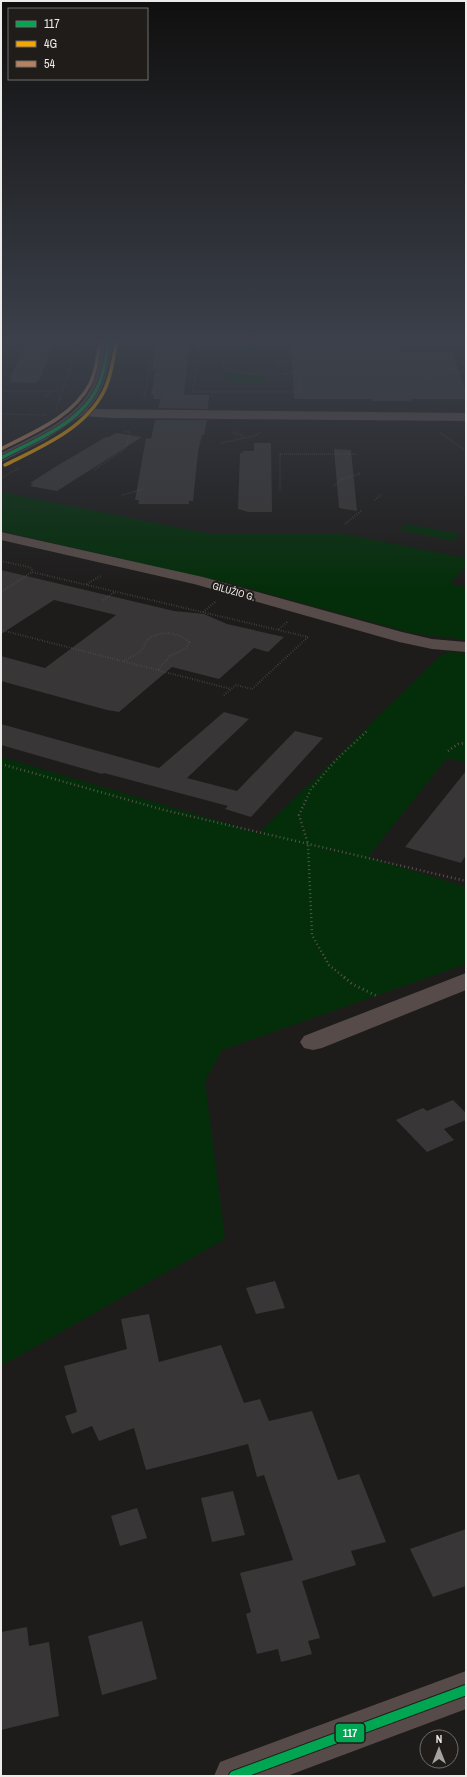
<svg xmlns="http://www.w3.org/2000/svg" width="467" height="1777" viewBox="0 0 467 1777" font-family="'Archivo Narrow',sans-serif">
  <rect width="100%" height="100%" fill="#1e1c1b"/>
  <path fill="#2e1f17" d="M280,339H425L426,341H461L466,356V361L352,364H280Z"/>
  <path fill="#042e0a" d="M244,343H262L259,355H241Z
    M232,373L263,377L266,380C256,386 232,385 223,377L225,374Z
    M1,492L206,533H339L466,558V566L450,584L466,587V640L412,633L233,584L1,531Z
    M406,524L460,534L454,541L399,530Z
    M451,652L466,653V763L447,758L368,857L466,887V964L222,1050L205,1081L225,1239L1,1366V757L259,833L441,655Z"/>
  <path fill="#383636" d="M166,339L187,341V344H189L184,395H209L208,409L158,408L161,399H153L154,395H151L156,369H152L157,344H163Z
    M291,339L376,341V339H397L400,352H452L466,391V399H411V401H372V399H294Z
    M33,340H54L39,381H37L36,383L10,382L12,378H10L20,356L28,341H33Z
    M155,420H207L204,435H202L198,452L193,501H189V504H138L139,500H135L146,438L151,439Z
    M116,433L142,437L57,491L30,486L33,483H30L55,467L106,437H109Z
    M254,443H271L272,512H248L238,509L240,453H243V451H254Z
    M334,449L351,450L357,511L339,508Z
    M1,570L174,611L204,614L227,624L284,637L268,652L254,648L219,679L172,667L119,712L107,710L1,681V656L45,668L116,615L54,600L1,634Z
    M224,712L249,719L187,778L237,791L295,731L323,738L251,817L225,809L228,806L104,773L102,774L1,745V724L159,768Z
    M466,771V855L461,863L405,847Z
    M453,1100L466,1113V1120L444,1129L454,1140L427,1152L396,1120L423,1108L427,1111Z
    M275,1281L285,1308L256,1314L246,1288Z
    M149,1314L159,1362L221,1345L244,1403L260,1399L269,1421L312,1411L338,1480L359,1474L386,1542L351,1551L356,1565L302,1581L320,1638L308,1641L312,1654L281,1662L278,1649L257,1654L246,1614L251,1612L240,1573L293,1560L264,1475L257,1477L248,1444L146,1470L134,1428L99,1441L92,1426L72,1434L65,1416L77,1412L64,1366L127,1349L121,1319Z
    M233,1491L245,1535L212,1542L201,1498Z
    M137,1508L147,1538L120,1546L111,1516Z
    M466,1529V1586L433,1597L410,1549Z
    M142,1621L157,1679L102,1695L88,1636Z
    M27,1627L29,1646L49,1642L59,1716L1,1730V1632Z"/>
  <g fill="none" stroke-linecap="round" stroke-linejoin="round">
    <path stroke="#59524f" stroke-width="1.5" stroke-dasharray="0.5 1.5" stroke-linecap="butt" d="M200,339L193,392H301L299,373
      M237,339L223,364L224,367C245,379 292,374 316,371L466,372
      M276,339L277,365L297,373
      M337,339H372
      M298,340H309
      M309,340V349
      M357,340L359,349
      M400,341H462L463,344H466
      M200,345L233,346
      M402,347H435
      M430,347L431,351
      M1,349L90,350
      M302,349L402,350L400,339
      M346,349L349,372
      M328,360H425
      M451,369L449,362H466
      M332,371L331,365H348
      M446,371L466,364
      M416,382L440,373
      M1,391H61
      M46,397L51,392
      M144,398L155,339
      M56,409L80,339
      M1,414L47,415
      M233,432L244,437
      M441,433L466,451
      M221,443L254,436L261,432
      M94,470L126,448L130,434L129,432L123,431
      M1,478L19,468
      M334,486L342,479L359,474V472
      M280,490V454H357
      M122,495L141,490L144,487
      M375,500L382,494"/>
    <path stroke="#59524f" stroke-width="2" stroke-dasharray="0.5 2" stroke-linecap="butt" d="M345,524L362,510
      M1,561L29,567L32,569V572
      M87,584L102,575
      M1,592L32,572L308,637
      M103,600L115,592
      M203,612L215,602
      M279,629L287,622
      M1,630L231,689
      M124,661C129,657 138,655 142,649C145,646 145,642 148,639C160,630 179,632 189,642L187,648L170,656L158,670
      M224,695L236,685L252,689L308,637"/>
    <path stroke="#59524f" stroke-width="2.5" stroke-dasharray="1 3" stroke-linecap="butt" d="M448,751L458,744L466,743
      M1,764L164,810L466,881
      M345,978L329,965L312,935L308,844L299,815L311,789L336,760L367,731"/>
    <path stroke="#59524f" stroke-width="3" stroke-dasharray="1 3.5" stroke-linecap="butt" d="M344,977L352,984L377,996"/>
    <path fill="#564b48" fill-rule="evenodd" d="M103,339H114C108,365 107,389 88,409L466,413V421L112,418L81,416L45,440L1,462V453C30,438 75,420 90,390C98,375 99,356 103,339Z
      M1,532L203,577L402,632L432,639L466,642V652L432,649L399,642L194,584L1,540Z
      M466,973V990L322,1048L313,1050L304,1048L300,1042L304,1036Z
      M466,1671V1709L287,1776H214L220,1762Z"/>
    <defs>
      <path id="bus-1-far1" d="M1,458C35,440 83,423 99,384C105,370 106,354 109,339"/>
      <path id="bus-1" d="M234,1776L466,1690"/>
      <path id="bus-2" d="M5,465C41,447 85,429 104,391C112,376 113,357 117,341"/>
      <path id="bus-3" d="M1,449C32,433 73,417 90,384C97,371 97,354 101,339"/>
    </defs>
    <use href="#bus-1-far1" stroke="#1f1c1a" stroke-width="5"/>
    <use href="#bus-1" stroke="#1f1c1a" stroke-width="12"/>
    <use href="#bus-2" stroke="#1f1c1a" stroke-width="5"/>
    <use href="#bus-3" stroke="#1f1c1a" stroke-width="5"/>
    <use href="#bus-1-far1" stroke="#00a651" stroke-width="3.5"/>
    <use href="#bus-1" stroke="#00a651" stroke-width="10"/>
    <use href="#bus-2" stroke="#f7a600" stroke-width="3.5"/>
    <use href="#bus-3" stroke="#b6815c" stroke-width="3.5"/>
  </g>
  <linearGradient id="sky" x2="0" y2="1"><stop stop-color="#100f0f"/><stop offset="0.58" stop-color="#3b404a"/><stop offset="1" stop-color="#3b404a" stop-opacity="0"/></linearGradient>
  <rect width="467" height="588" fill="url(#sky)"/>
  <g text-anchor="middle" stroke-width="4" stroke-linejoin="round" paint-order="stroke">
    <g font-size="10" fill="#edebe9" stroke="#1f1c1a">
      <text transform="translate(234 591) rotate(16)" y="4">GILUŽIO G.</text>
    </g>
  </g>
  <rect stroke="#1f1c1a" stroke-width="1.5" x="335" y="1723" width="30" height="20" rx="4" fill="#00a651"/>
  <g font-size="11" text-anchor="middle" font-weight="bold" fill="#fff">
    <text x="350" y="1737">117</text>
  </g>
  <rect width="467" height="1777" fill="none" stroke="#edebe9" stroke-width="4"/>
  <rect x="8" y="8" width="140" height="72" fill="#1f1c1a" stroke="#716f6d"/>
  <rect x="16" y="21" width="20" height="6" fill="#00a651" stroke="#716f6d"/>
  <text x="44" y="28" font-size="12" fill="#edebe9">117</text>
  <rect x="16" y="41" width="20" height="6" fill="#f7a600" stroke="#716f6d"/>
  <text x="44" y="48" font-size="12" fill="#edebe9">4G</text>
  <rect x="16" y="61" width="20" height="6" fill="#b6815c" stroke="#716f6d"/>
  <text x="44" y="68" font-size="12" fill="#edebe9">54</text>
  <g transform="translate(439 1749)"><circle r="19" fill="#1f1c1a" stroke="#716f6d"/>
  <path d="M0-3L7 15L0 10L-7 15Z" fill="#a5a3a1"/>
  <text y="-6" font-size="11" font-weight="bold" text-anchor="middle" fill="#edebe9">N</text>
  </g>
</svg>
